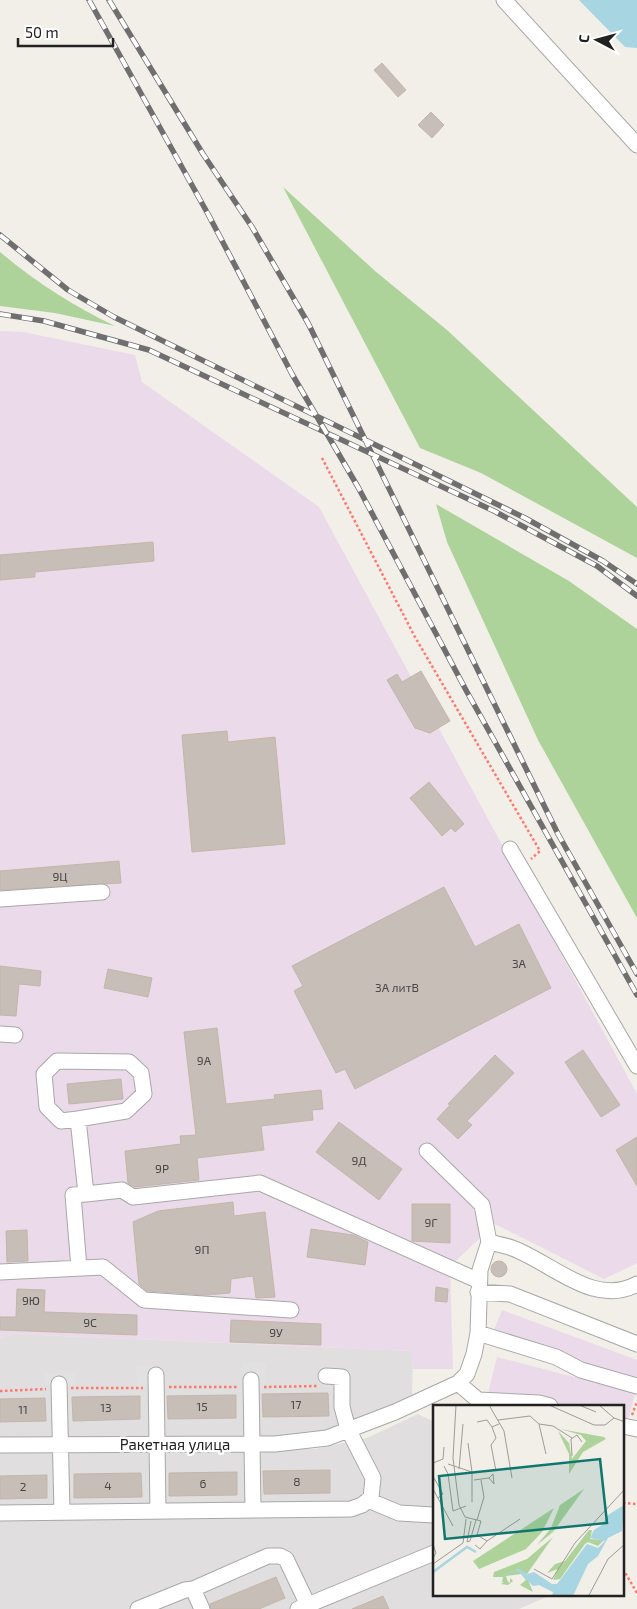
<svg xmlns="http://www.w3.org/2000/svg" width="637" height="1609" viewBox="0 0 637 1609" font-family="'Exo 2',sans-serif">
  <rect width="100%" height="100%" fill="#f2eee8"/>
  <path fill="#e0dede" d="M14,1334L413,1351L412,1398L326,1432L304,1437L0,1440V1338Z
    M418,1414L434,1422V1595H551L519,1609H0V1450L315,1449L367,1438Z"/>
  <path fill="#ebdae9" d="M0,331L23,332L135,355L142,382L319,507L637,1094V1263L604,1279L495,1224L450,1266L453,1369H413L412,1351L14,1334L0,1338Z
    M502,1310L637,1360V1388L492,1335Z
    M497,1357L635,1393L626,1428H623V1406H540L488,1393Z"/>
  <path fill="#add39b" d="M283,187L375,271L447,330L637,507V558L481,473L420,448Z
    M0,252C36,282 73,306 115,326L55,313L0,306Z
    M436,504L569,581L637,629V918L538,740L447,542Z"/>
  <path fill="#e1e1e1" d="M242,1363H266V1384H242Z
    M136,1366H158V1385H137Z
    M75,1371L76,1385L45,1386L44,1373Z"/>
  <path fill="#a7d5e1" d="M579,0H637V48L625,47Z"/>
  <path fill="#c7beb7" stroke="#c5b5a9" d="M382,63L406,90L398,97L374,70Z
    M431,112L444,125L432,138L418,125Z
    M153,542L154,561L35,572V577L0,580V555Z
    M421,671L450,721L430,733L415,728L387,680L397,674L402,682Z
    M227,731L228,742L275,737L285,844L192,852L182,735Z
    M429,782L464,824L455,832L451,828L442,836L410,798Z
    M119,861L121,883L0,890V871Z
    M444,887L475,947L519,924L551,988L355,1089L345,1069L336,1073L294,991L303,986L292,966Z
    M0,966L41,971L40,986L19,984L16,1016L0,1015Z
    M108,969L152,978L148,997L104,988Z
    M217,1028L226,1104L275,1099L274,1095L321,1090L323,1109L312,1110L313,1120L261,1126L264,1150L197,1158L199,1180L135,1187L128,1183L125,1151L181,1144L180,1136L196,1135L184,1032Z
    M583,1050L620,1105L601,1117L565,1062Z
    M495,1055L514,1073L467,1121L472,1125L458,1139L437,1119L450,1105L448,1104Z
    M121,1079L123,1099L69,1104L67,1084Z
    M339,1122L402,1169L379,1200L316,1152Z
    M637,1137V1186L616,1150Z
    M233,1202L234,1216L265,1212L275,1297L256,1298L253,1276L231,1279L230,1293L206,1295L147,1291L139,1284L133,1222L158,1211Z
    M412,1204H450V1243L412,1241Z
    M311,1229L353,1235L368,1242L365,1265L307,1257Z
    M27,1230L28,1261L7,1262L6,1231Z
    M491 1269a8 8 0 1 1 16 0a8 8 0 1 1-16 0Z
    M436,1287L448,1289L447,1302L435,1301Z
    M17,1289L45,1290L44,1312L137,1315V1335L0,1330V1317H16Z
    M231,1320L321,1324V1345L230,1342Z
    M328,1393L329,1416L263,1417L262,1394Z
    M236,1395V1418L168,1419L167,1396Z
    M140,1396V1419L73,1421L72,1397Z
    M45,1398L46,1421L0,1422V1399Z
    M330,1470V1493L264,1494L263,1471Z
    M237,1472V1495L169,1496V1473Z
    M141,1473L142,1497L74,1498V1474Z
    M47,1475V1498L0,1499V1476Z
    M276,1577L285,1598L259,1609H211L210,1604Z
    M383,1596L389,1609H352Z"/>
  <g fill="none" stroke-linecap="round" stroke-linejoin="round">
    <defs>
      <path id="minor" d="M504,0L637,145
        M510,849L637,1066
        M0,899L102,892
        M0,1034L15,1035
        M78,1119L126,1111L144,1094L141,1073L129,1062L57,1061L44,1074L47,1107L61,1121L78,1119L86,1194L73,1195L79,1268
        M427,1151L482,1205L489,1242
        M86,1194L122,1190L133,1197L260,1183L479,1281
        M0,1272L103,1267L144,1300L291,1310
        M478,1292L510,1294L637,1344
        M478,1333L556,1357L581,1370L637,1386
        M156,1375L158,1511
        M251,1380L253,1510
        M458,1383L478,1400L539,1403L550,1406
        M59,1384L62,1512
        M623,1426L637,1429
        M0,1445L275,1444L327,1438L395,1412L458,1383L467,1374L474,1354L478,1333L480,1270L489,1242C496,1244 504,1245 512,1248C551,1262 594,1308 637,1284
        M368,1500L399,1513L434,1515
        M0,1513L351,1509L362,1505L371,1498L373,1478L348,1429L342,1407V1377L326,1376
        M193,1589L268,1556H280L286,1559L308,1605
        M138,1609L185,1590L193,1589L202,1609
        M298,1609L434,1553"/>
    </defs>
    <use href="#minor" stroke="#a8a8a8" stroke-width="17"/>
    <path stroke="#ff776c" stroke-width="2.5" stroke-dasharray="2.5 2.5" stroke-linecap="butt" d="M322,458L415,637L540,851L531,859
      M169,1387H238
      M264,1387L318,1386
      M71,1388H143
      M0,1391L46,1389
      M632,1415L637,1402
      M623,1503L637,1504
      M623,1569L637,1593"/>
    <use href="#minor" stroke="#fff" stroke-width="15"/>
    <defs>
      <path id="rail" d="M89,0L208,214L292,374L358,487L467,692L637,995
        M109,0L203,154L252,227L308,323L558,834L637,974
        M0,235L68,290L114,317L525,518L603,561L637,584
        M0,314L44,321L149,350L494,511L597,566L637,596"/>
    </defs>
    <use href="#rail" stroke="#6f6f6f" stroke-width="5.5"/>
    <use href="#rail" stroke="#fff" stroke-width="4" stroke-dasharray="11" stroke-linecap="butt"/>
  </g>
  <g text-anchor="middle" stroke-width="5" stroke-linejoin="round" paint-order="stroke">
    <g font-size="12" fill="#4a4846">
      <text x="60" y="881">9Ц</text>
      <text x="519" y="968">3А</text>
      <text x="397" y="992">3А литВ</text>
      <text x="204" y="1065">9А</text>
      <text x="359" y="1165">9Д</text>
      <text x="162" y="1173">9Р</text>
      <text x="431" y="1227">9Г</text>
      <text x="202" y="1254">9П</text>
      <text x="31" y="1305">9Ю</text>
      <text x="90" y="1327">9С</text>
      <text x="276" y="1337">9У</text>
      <text x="296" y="1409">17</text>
      <text x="202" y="1411">15</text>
      <text x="106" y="1412">13</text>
      <text x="23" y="1414">11</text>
      <text x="297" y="1486">8</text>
      <text x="203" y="1488">6</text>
      <text x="108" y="1490">4</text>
      <text x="23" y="1491">2</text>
    </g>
    <g font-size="15" fill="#212121" stroke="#fff">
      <text x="175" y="1450">Ракетная улица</text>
    </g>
  </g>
  <g transform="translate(433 1405)">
    <rect width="191" height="191" fill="#f2eee8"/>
    <path d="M127,24L171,32L173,34L150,47L136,69V49L125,26L136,38L139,54L153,36L148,30ZM151,84L120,127L104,140L118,123L127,100ZM121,103L109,127L93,144L46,164L40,156ZM156,125H159L157,134L171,135L165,141L155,137L152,139L127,174L120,175L125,164L114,168L122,159L132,156ZM120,132L94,169L83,164L95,175L100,187L87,180L93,175L88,169L73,171L75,177L77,178V173L80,176L75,180L68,179L71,177H69L70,172H60L61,167L94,154Z" fill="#add39b"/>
    <path d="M191,100L189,126L175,133L165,151L155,159L140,191H119L120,187L106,180L100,181L85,166L61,173L87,164L94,169L101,167L119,179H124L154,139L165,143L172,136L157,133L161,125L169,120L175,110Z" fill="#a7d5e1"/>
    <path fill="none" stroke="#a7d5e1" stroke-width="2.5" d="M0,167L34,142L43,147"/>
    <path fill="none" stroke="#9e9c98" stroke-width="1" d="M23,0L20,53L26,100L32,112L48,116L44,130L54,136L87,114M56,0L71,26L79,73M116,0L161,20H172L181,13M146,0L163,7M166,0L181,13L192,17M65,15L97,11L106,19L113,49M44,17L54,15L59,22M106,19L120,21L139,33M35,38L39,67M139,51L138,34L144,30L149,37M0,58L10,54L11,42M15,59L39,67V97M11,61L15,69L20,106L33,101M26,64L30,19M63,66L58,40L63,33L59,22L66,19M1,73L10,89L5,93M41,75L56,73L60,69L61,79L56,73M0,84L20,121M44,115L51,92L48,75M38,116L34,137L37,136L43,115M0,139L3,148L0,153M42,140L47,144L54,136M0,159L30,138L33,114M101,164L119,174L142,138L192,84M155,192L175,154L192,139"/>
    <path fill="#0f766e" fill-opacity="0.15" stroke="#0f766e" stroke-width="2.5" d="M167,54L174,118L12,134L6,71Z"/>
    <rect width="191" height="191" fill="none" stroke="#212121" stroke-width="2.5"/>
  </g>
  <g transform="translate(597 40) rotate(276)" stroke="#ffffff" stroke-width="4" paint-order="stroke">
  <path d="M0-4L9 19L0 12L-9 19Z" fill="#212121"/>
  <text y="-8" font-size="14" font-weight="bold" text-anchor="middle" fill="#212121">С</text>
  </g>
  <path d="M18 38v8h95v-8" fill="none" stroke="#212121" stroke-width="2.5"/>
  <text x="25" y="38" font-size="15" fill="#212121" stroke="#ffffff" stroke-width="4" paint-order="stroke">50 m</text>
</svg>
